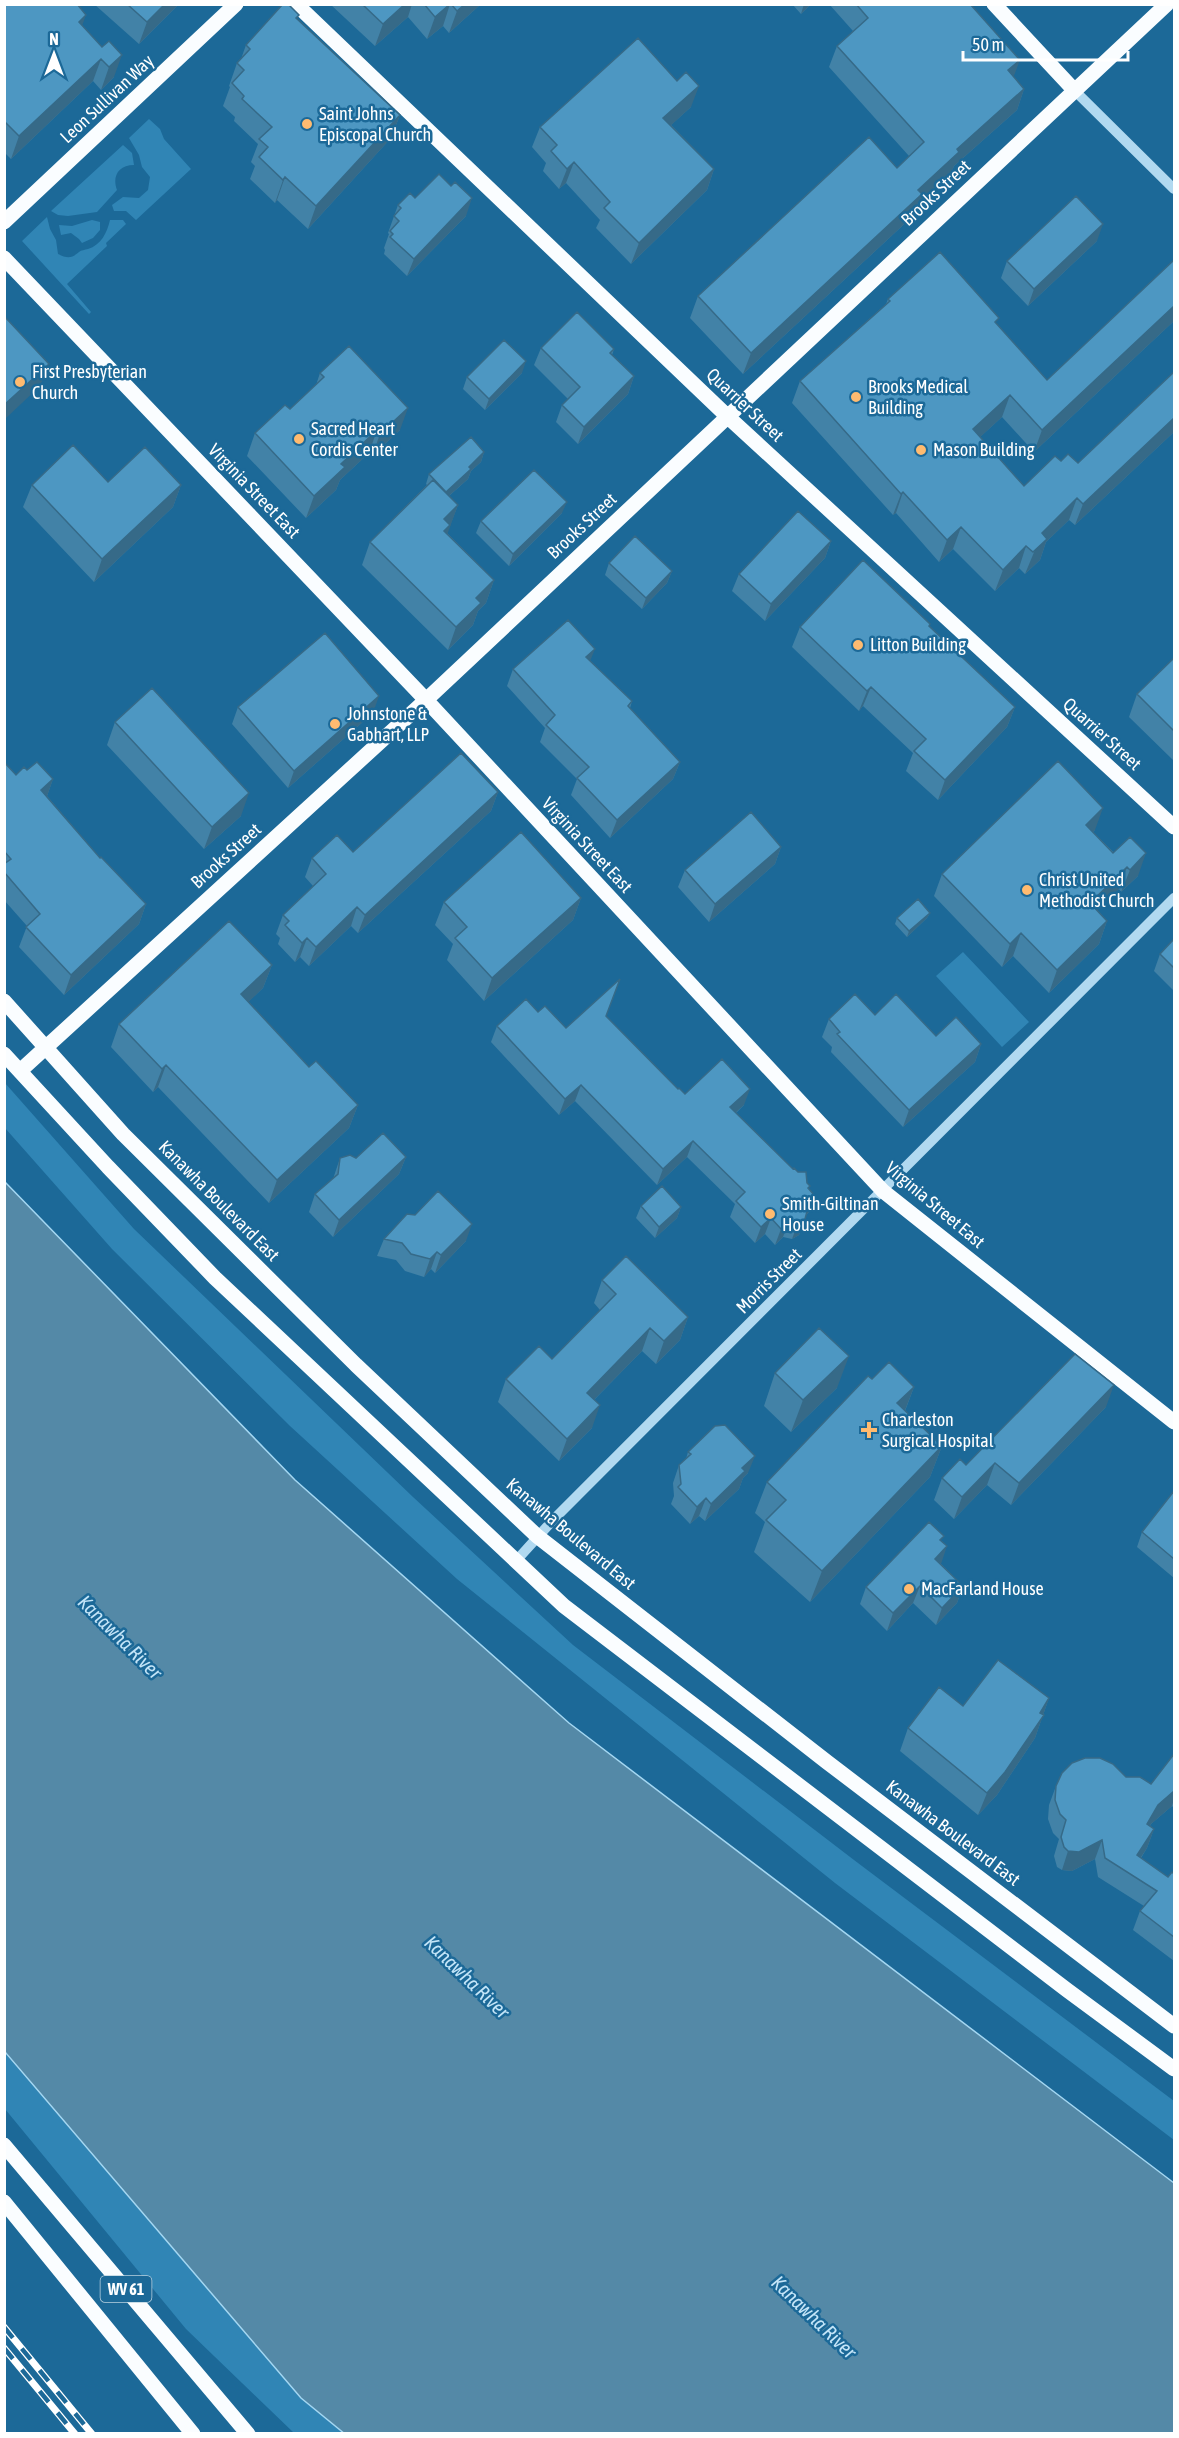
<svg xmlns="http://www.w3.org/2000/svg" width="1179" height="2438" viewBox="0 0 1179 2438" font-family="'Asap Condensed',sans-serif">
  <rect width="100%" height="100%" fill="#1c6998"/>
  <path fill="#3085b5" d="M149,119L160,129L164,139L191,169L136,220L126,211H114L112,205L123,197L139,198L148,190L150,177L142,167L139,155L129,138Z
    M123,145L132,153L134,165C118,165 112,177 117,190L97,212L68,216L58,215L51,211Z
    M47,217L50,229L56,240L58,254C68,259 72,258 79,252C81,250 85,250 88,249C101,245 107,233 110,220H123L126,224L106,243L107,246L67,284L91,312L89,314L22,241Z
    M92,220L100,222V230L93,238L82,243L79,239L71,233L61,235L59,225L72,226Z
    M963,952L1029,1022L1002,1047L936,976Z
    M5,1083L134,1229L413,1497L573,1645L854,1860L1174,2101V2140L835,1883L457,1579L290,1426L112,1249L5,1128Z
    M4,2052L301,2398L345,2433H294L186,2329L5,2109Z"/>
  <path fill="#5489a7" stroke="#a4d7f2" stroke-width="1.5" d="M5,1182L295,1480L569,1723L1174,2183V2433L345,2434L301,2398L5,2052Z"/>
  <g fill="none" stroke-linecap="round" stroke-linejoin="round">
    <path stroke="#b1d9f0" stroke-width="10" d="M1074,90L1174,189
      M515,1562L553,1520L1174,898"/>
    <path stroke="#fafdff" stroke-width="15" d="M296,4L727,416L1174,827
      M994,4L1074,90
      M4,222L236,4
      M4,258L426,700L883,1191L1174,1422
      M4,1001L123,1134L356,1365L537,1536L827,1762L1174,2026
      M4,1054L108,1167L215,1278L564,1606L1067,1990L1174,2069
      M20,1071L426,700L1167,4
      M4,2145L248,2434
      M4,2202L193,2434"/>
    <defs>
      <path id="rail" d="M4,2327L92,2434
        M4,2348L75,2434"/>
    </defs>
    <use href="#rail" stroke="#fff" stroke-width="7"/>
    <use href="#rail" stroke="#1c6998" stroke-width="4.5" stroke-dasharray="14" stroke-linecap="butt"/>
  </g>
  <path fill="#4282a7" d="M4,4L82,26L102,47L114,77L101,90L93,81L11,159L4,152Z
    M94,4H179L139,44Z
    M330,4H481L449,33L443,26L427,39L408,17L375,46Z
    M792,4H811L801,14Z
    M829,4H970L1014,77L1024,89L1017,110L954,166L951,173L918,203L914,215L743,374L690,318L698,296L897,168L909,156L829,67L837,46L853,31Z
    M297,19L400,115L391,138L308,229L277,200L275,203L250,179L255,166L251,162L258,144L234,121L235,117L223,106L230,87L229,86L237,63L241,59L246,45Z
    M691,107L671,125L714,169L707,190L631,264L596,228L600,220L566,183L559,189L543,171L546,163L532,147L540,127Z
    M415,198L466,216L407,276L384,254L385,250L384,248L389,234L388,233L398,205Z
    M1097,241L1028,306L1001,278L1007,261Z
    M1174,260V321L1034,452L1002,417L980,437L1024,486L1061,461L1078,463L1174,372V432L1075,525L1069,520L1046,542L1040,560L1025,574L1019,568L995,591L953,549L939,562L896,513L893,515L792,403L800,381L886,304L888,299L997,325L1047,380Z
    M541,348L614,349L612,355L634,376L628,394L578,444L556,422L562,405L568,399L534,365Z
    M320,373L400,430L372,456L369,453L340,480L336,490L306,518L247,456L255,433L290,409L316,385Z
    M522,373L485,410L463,389L467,377Z
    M484,452L481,462L471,471L468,479L449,496L458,505L447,533L494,580L486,603L478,611L473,625L448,650L362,565L370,542L427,485L426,484L429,474Z
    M108,482L181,485L173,507L94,582L23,507L32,485Z
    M562,513L509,566L476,533L481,521Z
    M831,541L825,558L765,621L732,591L739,574Z
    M609,563L672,571L667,583L642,609L605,575Z
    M800,627H929L1015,707L1007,727L938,800L906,771L913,753L863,706L859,711L792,647Z
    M1174,658V761L1129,717L1137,694Z
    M590,661L632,701L630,708L680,762L673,779L610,838L571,795L577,779L540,742L545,728L507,686L513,669Z
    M238,707L373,713L288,788L232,724Z
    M115,722L241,816L204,849L107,745Z
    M4,762L16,775L27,770L53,779L47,796L100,858L146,904L139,924L64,995L19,947L27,926L4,900Z
    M498,792L491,811L358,933L351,926L309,966L300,957L295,962L278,944L280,938L276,934L283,915L313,886L305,877L312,858L353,852Z
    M1095,830L1093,832L1138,876L1121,892L1119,889L1097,910L1107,921L1099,944L1049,993L1013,956L1002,967L934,896L942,874Z
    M781,847L775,864L709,922L678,887L685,870Z
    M581,898L573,920L484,1001L447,960L453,944L435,925L444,902Z
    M930,913L927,918L907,937L895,924L897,918Z
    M1174,939V991L1154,971L1160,954Z
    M272,965L263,988L248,1002L309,1067L358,1105L349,1128L269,1203L158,1087L153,1092L111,1047L119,1024Z
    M538,1012L566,1028L606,1016L678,1089L685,1094L744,1105L736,1113L807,1183L809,1189V1212L806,1215L799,1235L792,1239L783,1237L775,1245L765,1234L755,1243L730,1217L735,1204L687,1157L657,1185L575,1101L559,1115L491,1042L497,1026Z
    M875,1015L936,1036L981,1044L975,1062L903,1127L831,1052L832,1047L822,1037L829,1019Z
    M406,1157L399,1174L333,1237L309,1212L315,1194L333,1179L340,1158Z
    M641,1206L681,1207L677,1218L655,1238L636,1218Z
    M384,1239L466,1241L435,1273L431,1269L424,1277L405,1271L396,1260L377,1256Z
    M602,1280L688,1317L680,1340L656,1364L642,1351L594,1400L592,1428L559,1461L498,1402L506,1379L552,1359L600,1310L594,1303Z
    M775,1373L837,1388L791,1432L764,1406Z
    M872,1379L914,1387L905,1411L942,1446L930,1477L810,1602L754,1552L765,1522L755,1513L767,1482Z
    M1106,1407L1011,1505L987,1485L954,1519L934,1500L942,1478L966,1465Z
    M688,1452L748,1473L743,1478L739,1489L705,1521L699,1516L690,1524L671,1504L674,1496L673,1483L679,1465L686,1459Z
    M1174,1491V1578L1137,1547L1142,1532Z
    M941,1541V1564L963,1586L957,1603L936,1625L913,1603L887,1631L860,1604L866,1587Z
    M1049,1698L1035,1738L997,1795L978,1815L900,1751L908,1728L963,1706Z
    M1174,1754V1808L1172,1806L1151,1824L1150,1826L1154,1829L1147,1848L1141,1858L1168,1877L1174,1874V1961L1133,1930L1140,1911L1144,1906L1098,1877L1095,1859L1072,1871L1062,1870L1057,1867L1054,1856L1059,1839L1053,1833L1048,1819L1049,1805L1056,1786L1126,1777L1151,1784Z"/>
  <path fill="#366a88" d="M165,4H179L139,44L147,22Z
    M405,4H412L408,17L375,46L383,24Z
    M450,4L443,26L427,39L435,17Z
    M465,4H481L449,33L457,11Z
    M804,4H811L801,14Z
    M86,15L78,37L79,22Z
    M122,55L114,77L101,90L109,67Z
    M101,59L93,81L11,159L19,136Z
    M1020,60L1012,81L1008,70Z
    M699,86L691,107L656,139L663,118Z
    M1024,89L1017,110L954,166L951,173L918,203L914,215L743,374L751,353L918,190L957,149Z
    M400,115L391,138L308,229L316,206Z
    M574,162L566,183L559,189L567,169Z
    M714,169L707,190L631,264L639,243Z
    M285,177L277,200L275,203L283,180Z
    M472,198L466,216L407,276L414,259Z
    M1103,224L1097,241L1028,306L1034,289Z
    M1174,306V321L1034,452L1042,430Z
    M526,361L522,373L485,410L489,399Z
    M49,364L40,386L4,420V405Z
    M634,376L628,394L578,444L584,427Z
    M1010,395L1002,417L965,451L973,429Z
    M408,408L400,430L372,456L380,434Z
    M1174,418V432L1075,525L1083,504Z
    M377,430L369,453L340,480L336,490L306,518L314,496L341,464Z
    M484,452L481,462L471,471L468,479L442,502L446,492L469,467Z
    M181,485L173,507L94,582L102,559Z
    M903,492L896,513L893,515L901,494Z
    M1077,498L1069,520L1046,542L1040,560L1025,574L1042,533Z
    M567,502L562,513L509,566L513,554Z
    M458,505L450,527L442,548L444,519Z
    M961,527L953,549L939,562L947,540Z
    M831,541L825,558L765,621L771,604Z
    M1026,546L1019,568L995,591L1003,570Z
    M672,571L667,583L642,609L646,598Z
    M494,580L486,603L478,611L473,625L448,650L456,627L476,598Z
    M595,649L588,666L586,657Z
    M871,687L863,706L859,711L867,691Z
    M379,696L373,713L288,788L294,771Z
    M1015,707L1007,727L938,800L945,780Z
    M680,762L673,779L610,838L617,820Z
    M53,779L46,799L41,790Z
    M498,792L491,811L358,933L365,915Z
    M249,793L241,816L204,849L212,827Z
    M1103,808L1095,830L1077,848L1086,825Z
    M781,847L775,864L709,922L715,904Z
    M1146,853L1138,876L1121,892L1130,870Z
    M1127,867L1119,889L1082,926L1090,903Z
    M581,898L573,920L484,1001L492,978Z
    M146,904L139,924L64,995L71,975Z
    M357,907L351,926L309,966L316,947Z
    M930,913L927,918L907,937L909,931Z
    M1107,921L1099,944L1049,993L1057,970Z
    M1021,933L1013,956L1002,967L1010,944Z
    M307,938L300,957L295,962L302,943Z
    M272,965L263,988L233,1017L241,994Z
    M981,1044L975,1062L903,1127L909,1110Z
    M166,1065L158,1087L153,1092L162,1069Z
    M581,1085L575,1101L559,1115L565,1099Z
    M750,1089L744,1105L724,1123L730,1107Z
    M358,1105L349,1128L269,1203L277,1180Z
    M693,1141L687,1157L657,1185L663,1169Z
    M406,1157L399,1174L333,1237L339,1220Z
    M815,1196L809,1212L805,1216L810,1200Z
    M681,1207L677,1218L655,1238L659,1227Z
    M771,1218L765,1234L755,1243L761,1227Z
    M805,1219L799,1235L792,1239L798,1223Z
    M789,1221L783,1237L775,1245L781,1229Z
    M472,1224L466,1241L435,1273L441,1255Z
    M437,1252L431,1269L424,1277L430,1259Z
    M688,1317L680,1340L656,1364L664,1341Z
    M650,1328L642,1351L579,1415L587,1393Z
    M849,1356L837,1388L791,1432L803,1400Z
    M1114,1385L1106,1407L1011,1505L1019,1483Z
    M914,1387L902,1418L897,1403Z
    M600,1405L592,1428L559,1461L567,1439Z
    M942,1446L930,1477L810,1602L822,1571Z
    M755,1456L748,1473L743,1478L739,1489L705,1521L711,1504L742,1468Z
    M995,1463L987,1485L954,1519L962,1497Z
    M706,1498L699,1516L690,1524L697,1507Z
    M947,1546L941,1564L935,1559Z
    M920,1586L913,1603L887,1631L893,1613Z
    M963,1586L957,1603L936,1625L942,1608Z
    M1049,1698L1035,1738L997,1795L978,1815L987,1793Z
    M1174,1791V1799L1172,1806L1151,1824L1140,1844L1147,1824L1158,1805Z
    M1154,1829L1147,1848L1130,1874L1137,1855Z
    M1102,1840L1095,1859L1072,1871L1062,1870L1068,1851Z"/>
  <path fill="#4d97c2" stroke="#366a88" stroke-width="1.5" d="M4,4H77L86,15L79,22L102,47L109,41L122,55L109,67L101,59L19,136L4,121Z
    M127,4H165L147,22Z
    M283,4H288L299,15L296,18L400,115L316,206L285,177L283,180L259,157L268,147L259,139L272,127L242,99L244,96L232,83L244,70L237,63L250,49L246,45Z
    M362,4H405L383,24Z
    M424,4H450L435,17Z
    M451,4H465L457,11Z
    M856,4H970L1020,60L1008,70L1024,89L957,149L959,152L918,190L922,194L751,353L698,296L869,137L897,168L924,142L837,46L868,18Z
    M638,38L677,81L686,72L699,86L663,118L714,169L639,243L604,208L610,202L574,162L567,169L551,151L557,145L540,127Z
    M439,174L451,186L455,182L472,198L414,259L390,237L393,234L390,231L399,221L394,216L401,208L398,205L410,193L415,198Z
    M1076,196L1103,224L1034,289L1007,261Z
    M940,252L999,318L995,322L1047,380L1174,260V306L1042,430L1010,395L973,429L1024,486L1055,456L1061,461L1068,454L1078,463L1174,372V418L1083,504L1077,498L1042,533L1047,539L1033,552L1026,546L1003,570L961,527L947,540L903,492L901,494L800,381L890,301L888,299Z
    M577,312L614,349L610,353L634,376L584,427L562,405L580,387L541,348Z
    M4,316L49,364L4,405Z
    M504,340L526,361L489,399L467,377Z
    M349,346L408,408L380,434L377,430L341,464L345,467L314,496L255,433L285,405L290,409L324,377L320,373Z
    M471,437L484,452L469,467L471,469L446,492L429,474Z
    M73,445L108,482L145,447L181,485L102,559L32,485Z
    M534,470L567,502L513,554L481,521Z
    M433,480L458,505L444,519L450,525L444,531L494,580L476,598L481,603L456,627L370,542Z
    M798,511L831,541L771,604L739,574Z
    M635,536L672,571L646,598L609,563Z
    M863,560L930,624L929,626L1015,707L945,780L914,751L926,739L871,687L867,691L800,627Z
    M568,620L595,649L586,657L632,701L628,706L680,762L617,820L577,778L589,767L546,725L555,715L513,669Z
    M325,633L379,696L294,771L238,707Z
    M1174,658V731L1137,694Z
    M152,688L249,793L212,827L115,722Z
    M461,753L498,792L365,915L357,907L316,947L307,938L302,943L285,925L289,921L283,915L326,874L312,858L337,835L353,852Z
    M1058,761L1103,808L1086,825L1113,853L1130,837L1146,853L1130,870L1127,867L1090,903L1107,921L1057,970L1021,933L1010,944L942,874Z
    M4,762L16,775L24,767L27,770L37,762L53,779L41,790L100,858L101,857L146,904L71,975L26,927L40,914L4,872V864L11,859L4,851Z
    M751,812L781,847L715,904L685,870Z
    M521,832L581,898L492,978L455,938L467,927L444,902Z
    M918,899L930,913L909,931L897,918Z
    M229,921L272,965L241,994L309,1067L316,1061L358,1105L277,1180L166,1065L162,1069L119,1024Z
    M1174,939V968L1160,954Z
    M620,979L606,1016L678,1089L679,1088L685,1094L722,1059L750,1089L730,1107L793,1169L794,1168L798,1172H806L807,1183L810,1186L808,1188L815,1196L810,1200L805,1219L798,1223L789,1221L781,1229L771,1218L761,1227L736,1201L745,1192L693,1141L663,1169L581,1085L565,1099L497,1026L526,999L538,1012L545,1006L566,1028Z
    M855,994L875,1015L896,994L936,1036L956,1017L981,1044L909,1110L837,1034L840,1032L829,1019Z
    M383,1133L406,1157L339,1220L315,1194L338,1174L340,1158L350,1155L356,1158Z
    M662,1186L681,1207L659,1227L641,1206Z
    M438,1191L472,1224L441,1255L437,1252L430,1259L411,1254L402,1243L384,1239L407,1214L415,1215Z
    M626,1256L688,1317L664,1341L650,1328L587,1393L600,1405L567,1439L506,1379L539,1346L552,1359L616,1294L602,1280Z
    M819,1328L849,1356L803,1400L775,1373Z
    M1075,1354L1114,1385L1019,1483L995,1463L962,1497L942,1478L960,1459L966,1465Z
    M889,1362L914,1387L897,1403L942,1446L822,1571L766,1520L786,1500L767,1482L868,1376L872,1379Z
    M725,1425L755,1456L742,1468L745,1471L711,1504L706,1498L697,1507L678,1487L681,1484L679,1465L691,1454L688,1452L715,1426Z
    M1174,1491V1559L1142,1532Z
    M929,1522L944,1536L940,1540L947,1546L935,1559L963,1586L942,1608L920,1586L893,1613L866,1587Z
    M998,1660L1049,1698L1040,1713L1044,1715L1005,1772L987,1793L908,1728L939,1687L963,1706Z
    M1174,1754V1791L1158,1805L1147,1824L1154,1829L1137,1855L1168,1877L1172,1872L1174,1874V1937L1140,1911L1157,1891L1105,1858L1102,1840L1079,1852L1068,1851L1064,1847L1061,1837L1066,1820L1060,1814L1055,1800L1056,1786L1062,1773L1072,1763L1085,1758H1100L1113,1764L1126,1777H1140L1151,1784Z"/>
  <g fill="#ffbb70" stroke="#1c6998" stroke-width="2">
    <circle cx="307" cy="124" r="6"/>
    <circle cx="20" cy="382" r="6"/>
    <circle cx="856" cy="397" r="6"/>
    <circle cx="299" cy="439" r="6"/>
    <circle cx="921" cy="450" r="6"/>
    <circle cx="858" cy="645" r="6"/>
    <circle cx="335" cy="724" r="6"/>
    <circle cx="1027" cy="890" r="6"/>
    <circle cx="770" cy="1214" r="6"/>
    <path d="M866 1421h6v6h6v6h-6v6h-6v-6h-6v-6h6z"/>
    <circle cx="909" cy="1589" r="6"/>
  </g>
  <g text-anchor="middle" stroke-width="5" stroke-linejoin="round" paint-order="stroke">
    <rect fill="#1c6998" stroke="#bbd2e0" stroke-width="1.5" x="100.5" y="2276" width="51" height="26" rx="4.5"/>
    <g font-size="16" font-weight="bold" fill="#fff">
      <text x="126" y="2295">WV 61</text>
    </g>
    <g font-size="18" fill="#fff" stroke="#1c6998">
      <text transform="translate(107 99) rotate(-43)" y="6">Leon Sullivan Way</text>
      <text transform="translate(936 193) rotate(-43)" y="6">Brooks Street</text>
      <text transform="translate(745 405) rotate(43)" y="6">Quarrier Street</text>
      <text transform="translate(254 491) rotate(46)" y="6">Virginia Street East</text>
      <text transform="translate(582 526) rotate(-43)" y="6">Brooks Street</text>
      <text transform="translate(1102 734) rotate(42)" y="6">Quarrier Street</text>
      <text transform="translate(587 845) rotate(47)" y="6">Virginia Street East</text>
      <text transform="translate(226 856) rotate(-42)" y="6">Brooks Street</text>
      <text transform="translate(219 1201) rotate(45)" y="6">Kanawha Boulevard East</text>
      <text transform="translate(935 1205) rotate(40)" y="6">Virginia Street East</text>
      <text transform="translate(769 1281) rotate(-45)" y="6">Morris Street</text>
      <text transform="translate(571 1534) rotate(40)" y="6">Kanawha Boulevard East</text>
      <text transform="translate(953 1833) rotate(37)" y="6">Kanawha Boulevard East</text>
    </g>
    <g font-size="18" fill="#fff" stroke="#1c6998" text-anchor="start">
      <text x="319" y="120">Saint Johns<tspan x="319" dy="21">Episcopal Church</tspan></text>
      <text x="32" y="378">First Presbyterian<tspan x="32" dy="21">Church</tspan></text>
      <text x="868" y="393">Brooks Medical<tspan x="868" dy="21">Building</tspan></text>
      <text x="311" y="435">Sacred Heart<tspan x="311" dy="21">Cordis Center</tspan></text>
      <text x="933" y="456">Mason Building</text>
      <text x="870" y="651">Litton Building</text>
      <text x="347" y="720">Johnstone &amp;<tspan x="347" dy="21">Gabhart, LLP</tspan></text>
      <text x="1039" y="886">Christ United<tspan x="1039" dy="21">Methodist Church</tspan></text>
      <text x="782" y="1210">Smith-Giltinan<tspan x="782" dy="21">House</tspan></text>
      <text x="882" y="1426">Charleston<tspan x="882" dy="21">Surgical Hospital</tspan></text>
      <text x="921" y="1595">MacFarland House</text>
    </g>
    <g font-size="20" font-style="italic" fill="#c4e5f8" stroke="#1c6998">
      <text transform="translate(120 1637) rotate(45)" y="7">Kanawha River</text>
      <text transform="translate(467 1977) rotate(44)" y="7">Kanawha River</text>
      <text transform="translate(814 2317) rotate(44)" y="7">Kanawha River</text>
    </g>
  </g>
  <rect width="1179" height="2438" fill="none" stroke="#ffffff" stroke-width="12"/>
  <g transform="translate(54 54)" stroke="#1c6998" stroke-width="4.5" paint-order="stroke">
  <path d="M0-4.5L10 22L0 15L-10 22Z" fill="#ffffff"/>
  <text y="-9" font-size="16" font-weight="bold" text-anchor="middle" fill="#ffffff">N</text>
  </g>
  <path d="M963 51v9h165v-9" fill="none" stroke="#ffffff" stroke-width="3"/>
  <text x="972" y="51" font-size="18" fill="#ffffff" stroke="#1c6998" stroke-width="4.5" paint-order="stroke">50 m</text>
</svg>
